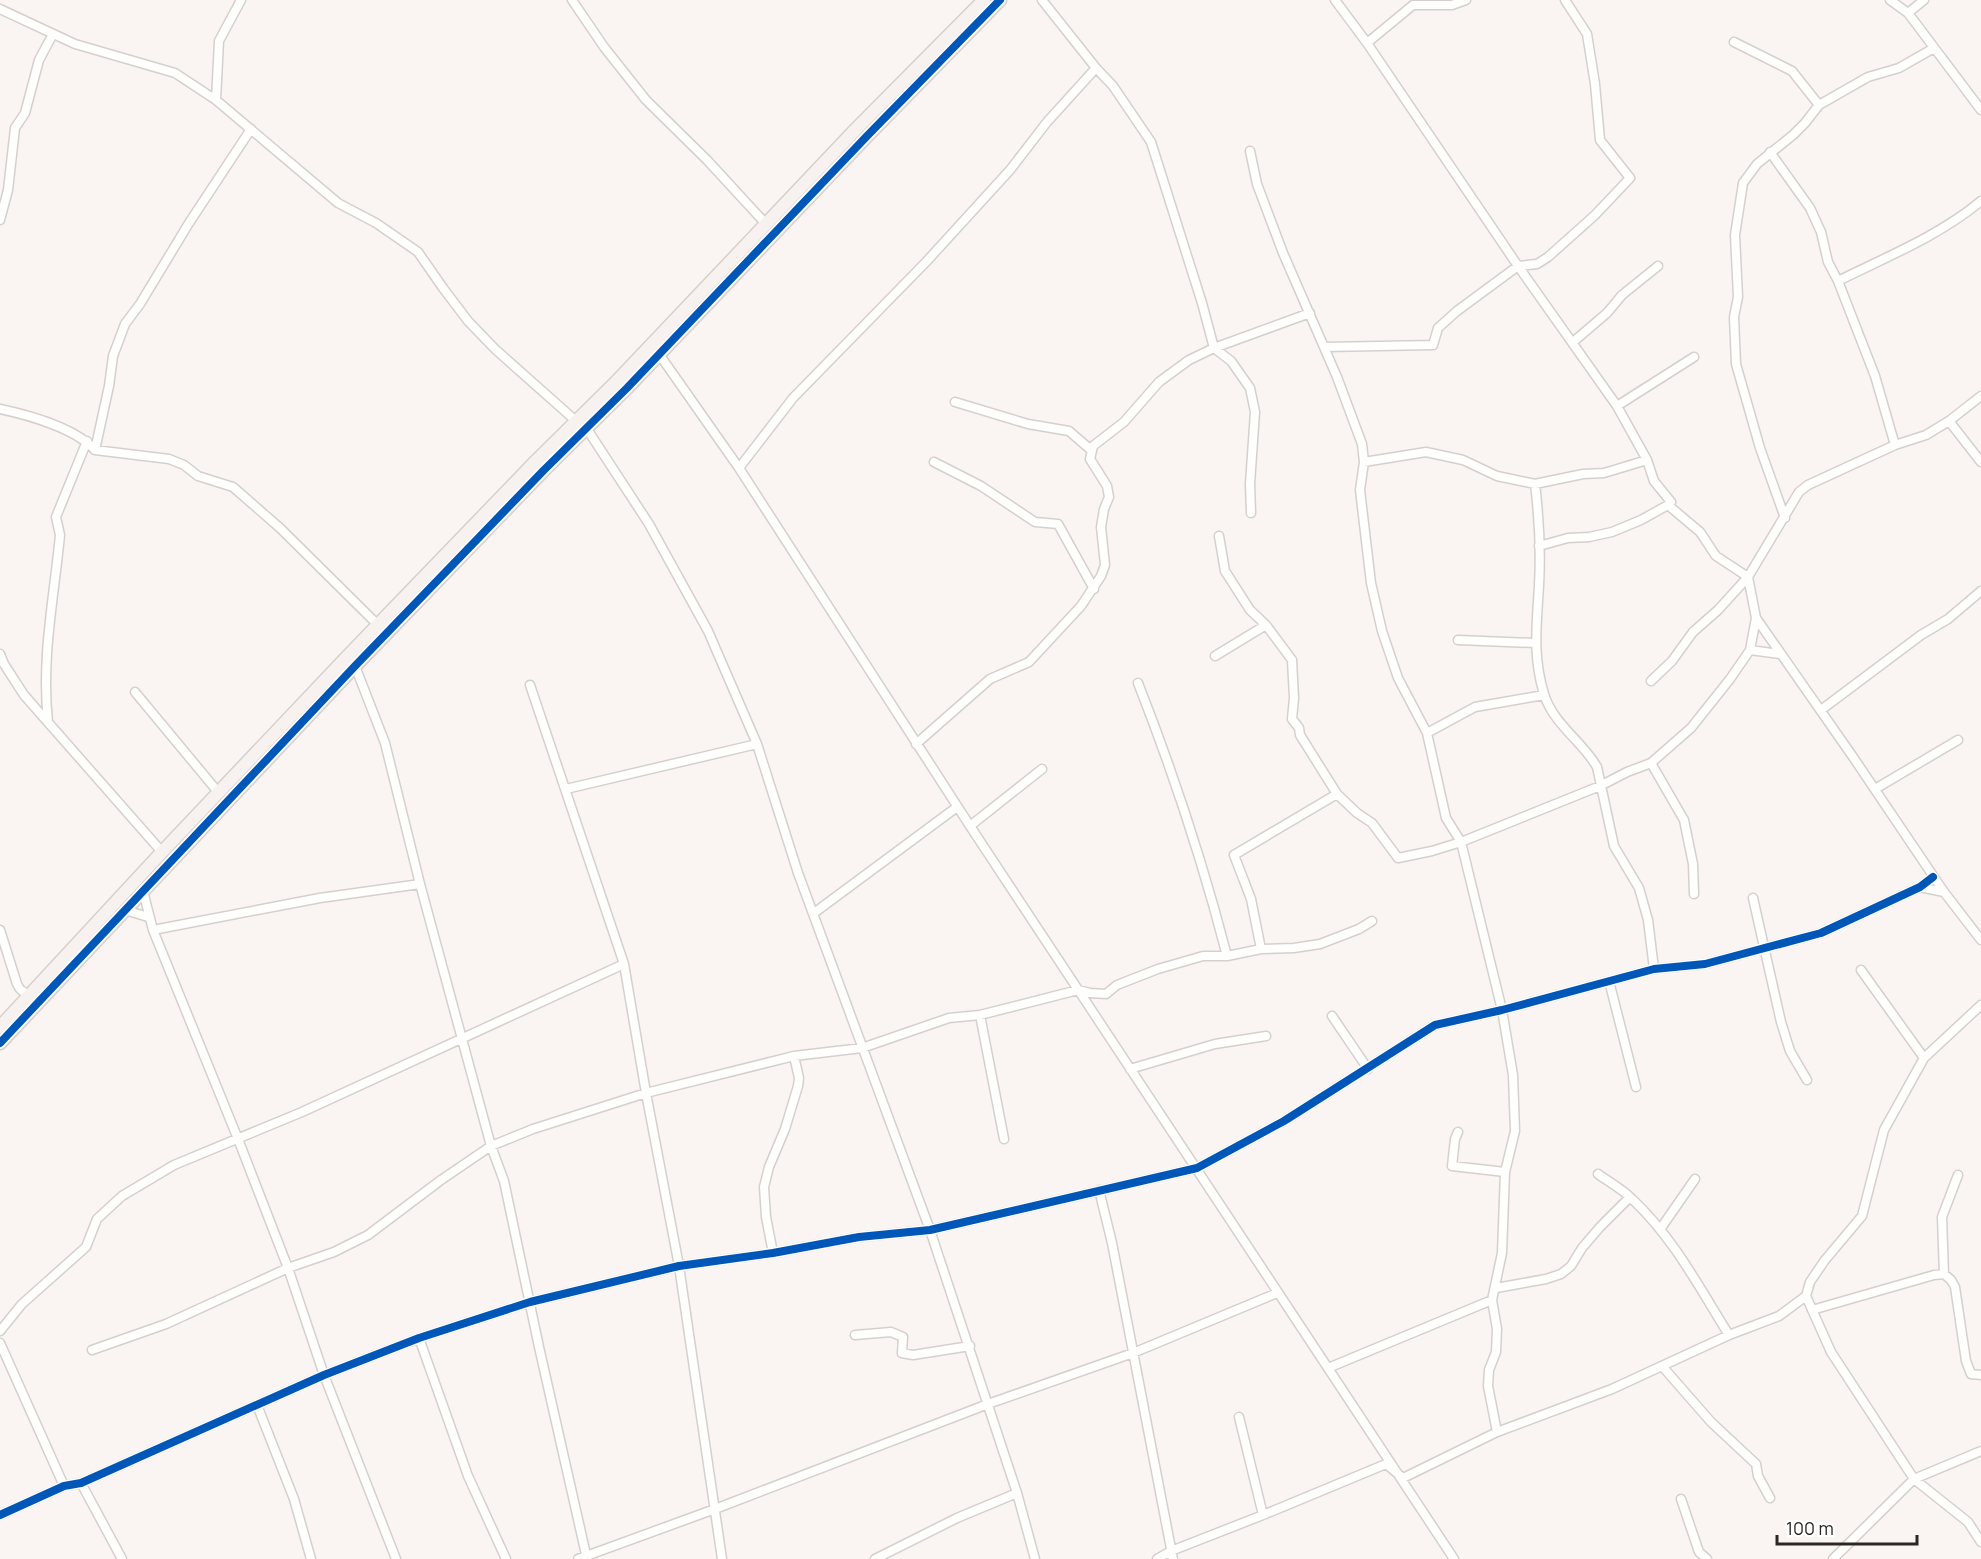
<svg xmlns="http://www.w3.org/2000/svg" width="1981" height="1559" viewBox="0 0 1981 1559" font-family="Manrope,sans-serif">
  <rect width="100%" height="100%" fill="#faf5f2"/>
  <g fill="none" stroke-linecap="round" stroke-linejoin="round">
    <defs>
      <path id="street" d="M572,0L604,47L646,100L707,160L766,224
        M1042,0L1096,68L1113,86L1151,142L1202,303L1214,348L1231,361L1250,388L1255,412L1250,484L1251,513
        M1335,0L1367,43L1518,266L1617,406L1647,460L1654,481L1671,502L1668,505L1700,532L1716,556L1748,577L1756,618L1853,757L1944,892L1981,940
        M1890,0L1908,13
        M1924,0L1908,13L1981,110
        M0,9L75,44L175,73L216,100L338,203L376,223L418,252L443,288L468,321L495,349L576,421
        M1734,42L1792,71L1819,105
        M1367,43L1413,5H1452L1466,0
        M216,100L219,41L241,0
        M1250,151L1257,184L1283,253L1337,377L1362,444L1364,462L1360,490L1371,583L1382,631L1398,678L1427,733L1446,818L1461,842L1502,1010L1513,1075L1515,1131L1505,1172L1502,1253L1492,1300L1497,1329L1496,1352L1489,1370L1488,1386L1497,1432
        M1770,152L1810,208L1821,232L1828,262L1838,281L1875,376L1895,445
        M0,220L8,190L15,128L25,113L39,60L53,34
        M1838,281C1886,257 1939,236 1981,201
        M1573,342L1607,313L1622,295L1658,266
        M1324,347L1433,345L1438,328L1457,311L1518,266L1537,264L1548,257L1595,215L1630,178L1600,140L1595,84L1587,34L1565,0
        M659,354L739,468L970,826L1454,1559
        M955,402L1028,424L1069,431L1091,450
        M1617,406L1694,357
        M0,409C28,415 75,428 95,450L169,459L184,465L198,476L233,487L280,528L378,625
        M1949,421L1981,462
        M587,429L649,524L708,631L757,744L798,873L930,1230L1017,1493L1035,1559
        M95,450L109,386L113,356L125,324L140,304L189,223L251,129
        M934,462L981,486L1035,522L1058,524L1094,589
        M1364,462L1426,452L1463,460L1497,476L1535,484L1583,474L1604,473L1647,460
        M739,468L793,398L926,262L1010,170L1047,122L1096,68
        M1535,484C1539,517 1541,551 1539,585C1537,624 1532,654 1544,694C1553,724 1583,742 1597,767L1614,846L1639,888L1648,920L1654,969
        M1785,518L1760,448L1736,364L1734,317L1738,297L1735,235L1743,183L1757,164L1793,135L1805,123L1819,105L1868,77L1899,68L1934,48
        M1219,536L1225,571L1250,610L1266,625L1292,660L1294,698L1292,719L1299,728L1300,735L1337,794L1357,813L1372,823L1398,858L1432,851L1461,842L1600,786L1627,772L1651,763L1691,728L1730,679L1750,650L1756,618
        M1539,546L1568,538L1589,537L1612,532L1641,520L1668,505
        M1458,640L1535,643
        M1750,650L1780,654
        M0,654L4,664L24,695L162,852
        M1215,656L1266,625
        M355,666L385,743L420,884L491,1146L504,1181L539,1347L587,1559
        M1651,681L1672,661L1693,632L1718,610L1748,577L1799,492L1808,485L1895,445L1926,435L1949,421L1981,396
        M1138,683C1173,772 1203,863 1227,956
        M530,685L624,964L646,1093L679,1266L722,1559
        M135,692L218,792
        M1821,710L1921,635L1948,619L1981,591
        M48,722C41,658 54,598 60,535L56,517L87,441
        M1427,733L1475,707L1544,695
        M916,744L990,679L1029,662L1081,606L1101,576L1105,565L1101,527L1104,509L1109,497L1107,486L1090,459L1093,446L1124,422L1159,382L1189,360L1214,348L1310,313
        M1651,763L1684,820L1693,864L1694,894
        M566,789L757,744
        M1875,789L1958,740
        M970,826L1042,769
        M1920,887L1944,892
        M143,891L153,930L238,1139L288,1268L324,1375L396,1559
        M1753,898L1781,1022L1790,1051L1807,1080
        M125,910L148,917
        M814,913L957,807
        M0,930L17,984L20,989L29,996
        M153,930L320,898L420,884
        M1261,949L1251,899L1234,855L1337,794
        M1861,970L1924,1058
        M1609,981L1636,1087
        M980,1015L1004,1139
        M1332,1016L1368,1069
        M1130,1069L1215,1044L1266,1036
        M1458,1132L1455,1139L1452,1166L1505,1172
        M1598,1174C1609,1182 1622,1189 1632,1199C1673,1237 1699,1287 1729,1335
        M1099,1190L1112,1243L1173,1559
        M1661,1228L1695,1179
        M773,1253L766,1217L764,1187L769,1167L785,1129L798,1086L799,1078L794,1056
        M1944,1274L1942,1217L1958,1175
        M1496,1288L1546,1279L1561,1274L1571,1266L1582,1248L1600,1227L1630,1197
        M1806,1296L1831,1352L1914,1479L1968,1522L1981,1542
        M1812,1310L1934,1275L1944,1274L1951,1280L1955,1287L1966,1361L1971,1374L1981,1375
        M0,1331L22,1304L86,1247L97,1219L122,1196L174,1165L302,1112L624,964
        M855,1335L891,1332L903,1337L902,1353L913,1355L970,1346
        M419,1338L468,1476L506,1559
        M0,1343L64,1486
        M92,1350L166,1324L288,1268L334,1252L368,1235L441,1180L491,1146L533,1129L646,1093L794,1056L862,1048L949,1018L980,1015L1078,990L1090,993L1106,994L1117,985L1158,969L1203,956H1227L1261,949L1294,948L1320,944L1359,929L1372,921
        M1662,1366L1711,1422L1756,1464L1758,1476L1770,1498
        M1328,1368L1492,1300
        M257,1405L294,1499L311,1559
        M1239,1417L1263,1515
        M81,1483L122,1559
        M1681,1499L1699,1552L1707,1559
        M0,1515L64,1486L81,1483L324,1375L419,1338L530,1302L679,1266L773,1253L859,1237L930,1230L1197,1168L1284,1121L1435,1025L1502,1010L1654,969L1705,964L1821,933L1920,887L1933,877
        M578,1559L715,1509L988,1404L1133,1353L1277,1293
        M875,1559L957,1518L1017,1493
        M1157,1559L1171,1551L1263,1515L1386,1464L1403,1478L1497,1432L1612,1389L1729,1335L1779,1316L1806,1296L1810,1282L1825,1260L1862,1216L1884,1130L1924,1058L1981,1005
        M1833,1559L1914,1479L1981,1451"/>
      <path id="secondary" d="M0,1027L162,852L347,657L536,461L618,380L858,127L984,0
        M0,1043L355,666L544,470L627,388L867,136L1000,0"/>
    </defs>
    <use href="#street" stroke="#d5d0cd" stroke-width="11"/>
    <use href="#secondary" stroke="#d5d0cd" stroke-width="15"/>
    <use href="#street" stroke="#fefefd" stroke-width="8"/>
    <use href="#secondary" stroke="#f7f2ef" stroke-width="12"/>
    <defs>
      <path id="cycleway" d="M0,1043L355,666L544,470L627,388L867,136L1000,0
        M0,1515L64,1486L81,1483L324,1375L419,1338L530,1302L679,1266L773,1253L859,1237L930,1230L1197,1168L1284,1121L1435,1025L1502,1010L1654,969L1705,964L1821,933L1920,887L1933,877"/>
    </defs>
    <use href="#cycleway" stroke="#fff" stroke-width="11"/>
    <use href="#cycleway" stroke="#0057b8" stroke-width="8"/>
  </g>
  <path d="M1777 1535v9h140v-9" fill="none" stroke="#2c2624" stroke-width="3"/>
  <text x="1786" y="1535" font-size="18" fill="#2c2624" stroke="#ffffff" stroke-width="4.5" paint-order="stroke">100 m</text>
</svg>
